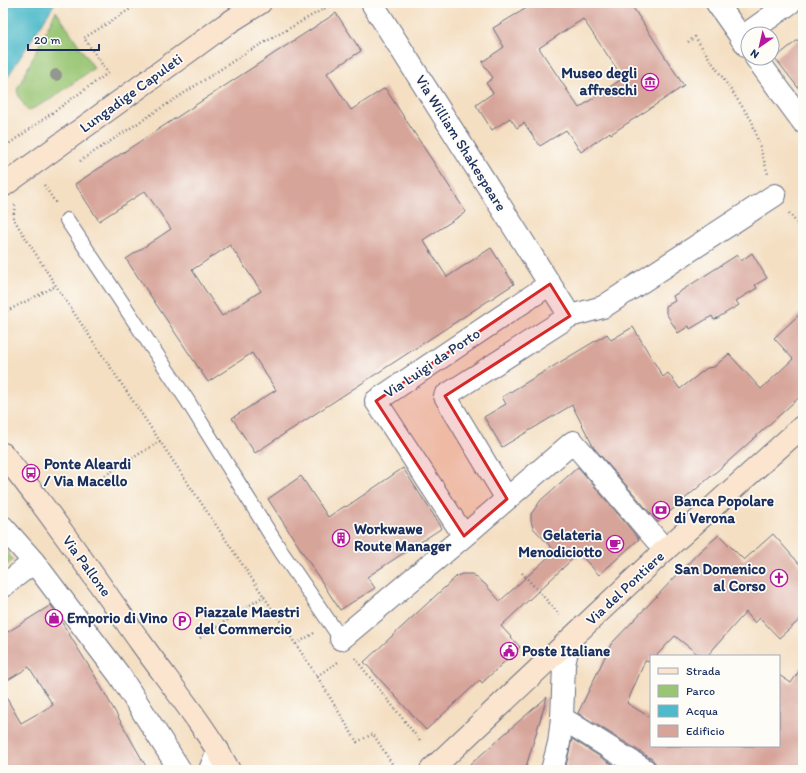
<svg xmlns="http://www.w3.org/2000/svg" width="806" height="773" viewBox="0 0 806 773" font-family="Itim,sans-serif">
  <rect width="100%" height="100%" fill="#fdfcf7"/>
  <filter id="ink" filterUnits="userSpaceOnUse"><feTurbulence type="fractalNoise" baseFrequency=".025" numOctaves="2"/><feDisplacementMap in="SourceGraphic" scale="8" xChannelSelector="R" yChannelSelector="G"/><feConvolveMatrix kernelMatrix="1 2 1 2 8 2 1 2 1" color-interpolation-filters="sRGB"/></filter>
  <filter id="wash" filterUnits="userSpaceOnUse"><feTurbulence type="fractalNoise" baseFrequency=".012" numOctaves="4" result="noise"/><feDisplacementMap in="SourceGraphic" scale="16" xChannelSelector="R" yChannelSelector="G"/><feGaussianBlur stdDeviation="0.9" result="paint"/><feColorMatrix in="noise" values="0 0 0 0 0 0 0 0 0 0 0 0 0 0 0 0 0 1.4 0 .05"/><feComposite in="paint" operator="in"/></filter>
  <g filter="url(#wash)">
    <rect width="100%" height="100%" fill="#f4dfc2"/>
    <path fill="#9ac674" stroke="#5a7a69" d="M56,11L94,68L51,99L28,111L19,97L17,90Z
      M3,547L13,560L3,568Z"/>
    <path fill="#4fbbca" stroke="#357594" d="M3,3H55L3,84Z"/>
    <g id="blocks">
      <path fill="#d7a49a" fill-rule="evenodd" d="M535,3H630L684,86L611,134L610,132L581,152L566,130L540,146L524,123L517,128L510,118L492,130L476,105L493,93L486,83L493,78L482,62L504,47L493,28ZM583,19L623,78L579,108L539,48Z
        M336,13L361,51L327,73L351,110L385,88L466,212L423,240L447,277L491,248L514,284L255,453L232,418L276,390L252,353L208,382L126,259L171,229L145,191L99,221L75,184ZM230,245L261,291L222,316L192,270Z
        M803,36V94L775,58Z
        M752,253L767,278L755,285L757,288L736,301L739,305L714,320L712,316L690,329L689,326L678,333L666,313V306L675,301L673,296L737,255L741,261Z
        M803,311V394L731,459L658,522L594,448L572,405L502,447L484,417L506,404L502,397L607,334L611,340L633,327L663,377L668,373L680,389L707,368L714,367L729,354L761,389L793,359L774,338Z
        M578,467L639,539L599,575L579,553L501,626L520,647L482,683L480,680L426,730L364,662L457,576L462,574H472L485,584L500,601L555,551L533,528L531,521V514L541,500Z
        M403,468L442,528L367,577L375,588L340,610L268,499L301,476L328,517L345,506L346,507Z
        M773,534L803,568V617L779,638L760,618L755,623L746,612L707,656H700L675,636L656,656H651L650,662L645,661L627,703L651,718V746H779V675L791,683L803,665V770H657L656,764L652,759L578,713L611,644L701,550L719,535L744,560Z
        M51,605L95,676L148,770H3V692L21,723L53,705L29,667L3,683V635Z
        M547,697L525,770H464L518,722Z
        M572,739L621,770H565Z"/>
    </g>
  </g>
  <g filter="url(#ink)">
    <use href="#blocks" fill-opacity="0" stroke="#676d81" stroke-width="1"/>
    <g fill="none" stroke-linecap="round" stroke-linejoin="round">
      <defs>
        <path id="lane" d="M67,220L187,400L282,553L341,639"/>
        <path id="street" d="M372,3L570,316L445,396L507,499
          M717,3L748,47
          M741,38L790,3
          M756,58L803,122
          M570,316L603,307L775,195
          M3,527L34,562L120,676L180,770
          M464,536L376,401L550,284
          M3,586L34,562
          M341,639L464,536L573,442L665,550
          M562,718L645,770
          M210,770L218,750
          M552,770L559,743L562,718L564,665L569,641"/>
        <path id="secondary" d="M3,186L225,25L260,3
          M3,454C52,515 96,579 141,643C171,685 204,725 229,770
          M431,770L665,550L803,426"/>
      </defs>
      <use href="#lane" stroke="#676d81" stroke-width="16"/>
      <use href="#street" stroke="#676d81" stroke-width="24"/>
      <use href="#secondary" stroke="#676d81" stroke-width="24"/>
      <path stroke="#676d81" stroke-width="2.5" stroke-dasharray="1 3" stroke-linecap="butt" d="M688,42L695,37L752,121L768,174
        M3,148L108,73L84,38L140,3
        M80,161L244,54L334,3
        M44,185L57,205
        M15,205L13,218L56,286L317,676L357,742L373,734L396,770
        M789,213L803,231
        M3,307L6,311
        M3,313L56,286
        M88,486L160,441
        M522,573L560,615
        M200,638L264,596
        M296,644L314,633
        M355,658C376,686 399,713 420,741
        M317,676L338,662"/>
      <use href="#lane" stroke="#fff" stroke-width="14"/>
      <use href="#street" stroke="#fff" stroke-width="22"/>
      <use href="#secondary" stroke="#fbe5cf" stroke-width="22"/>
    </g>
    <circle fill="#92978f" cx="56" cy="75" r="6"/>
  </g>
  <path fill="#d62828" fill-opacity="0.2" stroke="#d62828" stroke-width="3" stroke-linejoin="round" d="M550,284L570,316L445,396L507,499L464,536L376,401Z"/>
  <defs>
    <symbol id="museum-ring" viewBox="-11 -11 22 22"><circle r="9.5" fill="#fdfcf7" stroke="#b5179e" stroke-width="1.5"/><path d="M0-6L6-3V-2H-6V-3ZM-5-1h2V3h-2ZM-1-1h2V3h-2ZM3-1h2V3H3ZM-6 4H6V6H-6Z" fill="#b5179e"/></symbol>
    <symbol id="bus-ring" viewBox="-11 -11 22 22"><circle r="9.5" fill="#fdfcf7" stroke="#b5179e" stroke-width="1.5"/><path d="M-5-6H5V4H4V6H2V4H-2V6H-4V4H-5ZM-3.5-4V0h7V-4ZM-3.5 1.2v1.5H-2V1.2ZM2 1.2v1.5H3.5V1.2Z" fill="#b5179e"/></symbol>
    <symbol id="bank-ring" viewBox="-11 -11 22 22"><circle r="9.5" fill="#fdfcf7" stroke="#b5179e" stroke-width="1.5"/><path d="M-6-4H6V4H-6ZM0-2.3a2.3 2.3 0 1 0 0 4.6a2.3 2.3 0 1 0 0-4.6Z" fill="#b5179e"/></symbol>
    <symbol id="building-ring" viewBox="-11 -11 22 22"><circle r="9.5" fill="#fdfcf7" stroke="#b5179e" stroke-width="1.5"/><path d="M-4-6H4V6H1V3H-1V6H-4ZM-2.5-4.3h1.7v1.8h-1.7ZM.8-4.3h1.7v1.8H.8ZM-2.5-1h1.7V.8h-1.7ZM.8-1h1.7V.8H.8Z" fill="#b5179e"/></symbol>
    <symbol id="cafe-ring" viewBox="-11 -11 22 22"><circle r="9.5" fill="#fdfcf7" stroke="#b5179e" stroke-width="1.5"/><path d="M-5.5-4.5H6V0H3Q3 3.5 0 3.5H-2.5Q-5.5 3.5-5.5 0ZM3-3.2v2h1.7v-2ZM-6 4.5H4V6H-6Z" fill="#b5179e"/></symbol>
    <symbol id="church-ring" viewBox="-11 -11 22 22"><circle r="9.5" fill="#fdfcf7" stroke="#b5179e" stroke-width="1.5"/><path d="M-1.2-6h2.4v3.5h3.3v2.4h-3.3V6h-2.4V-.1h-3.3v-2.4h3.3Z" fill="#b5179e"/></symbol>
    <symbol id="shop-ring" viewBox="-11 -11 22 22"><circle r="9.5" fill="#fdfcf7" stroke="#b5179e" stroke-width="1.5"/><path d="M-5-2.5h2.3a2.7 3.5 0 0 1 5.4 0H5L5.5 6h-11ZM-1.5-2.5h3a1.5 2.3 0 0 0-3 0Z" fill="#b5179e"/></symbol>
    <symbol id="parking-ring" viewBox="-11 -11 22 22"><circle r="9.5" fill="#fdfcf7" stroke="#b5179e" stroke-width="1.5"/><path d="M-3.5-5.5H1a3.5 3.5 0 0 1 0 7H-1V5.5H-3.5ZM-1-3.4V-.6H.8a1.4 1.4 0 0 0 0-2.8Z" fill="#b5179e"/></symbol>
    <symbol id="civic-ring" viewBox="-11 -11 22 22"><circle r="9.5" fill="#fdfcf7" stroke="#b5179e" stroke-width="1.5"/><path d="M-.6-6.5H3V-4.5H.6V-3L4-1V1h2V6H-6V1h2V-1L-.6-3ZM-1.2 2.5V6h2.4V2.5Z" fill="#b5179e"/></symbol>
  </defs>
  <g fill-rule="evenodd">
    <use href="#museum-ring" x="640" y="72" width="20" height="20"/>
    <use href="#bus-ring" x="21" y="463" width="20" height="20"/>
    <use href="#bank-ring" x="651" y="500" width="20" height="20"/>
    <use href="#building-ring" x="331" y="528" width="20" height="20"/>
    <use href="#cafe-ring" x="605" y="534" width="20" height="20"/>
    <use href="#church-ring" x="769" y="568" width="20" height="20"/>
    <use href="#shop-ring" x="44" y="608" width="20" height="20"/>
    <use href="#parking-ring" x="172" y="611" width="20" height="20"/>
    <use href="#civic-ring" x="499" y="641" width="20" height="20"/>
  </g>
  <g text-anchor="middle" stroke-width="3.5" stroke-linejoin="round" paint-order="stroke">
    <g font-size="15" font-weight="bold" fill="#1b2f5e" stroke="#fdfcf7" text-anchor="start">
      <text x="637" y="78" text-anchor="end">Museo degli<tspan x="637" dy="17">affreschi</tspan></text>
      <text x="44" y="469">Ponte Aleardi<tspan x="44" dy="17">/ Via Macello</tspan></text>
      <text x="674" y="506">Banca Popolare<tspan x="674" dy="17">di Verona</tspan></text>
      <text x="354" y="534">Workwawe<tspan x="354" dy="17">Route Manager</tspan></text>
      <text x="602" y="540" text-anchor="end">Gelateria<tspan x="602" dy="17">Menodiciotto</tspan></text>
      <text x="766" y="574" text-anchor="end">San Domenico<tspan x="766" dy="17">al Corso</tspan></text>
      <text x="195" y="617">Piazzale Maestri<tspan x="195" dy="17">del Commercio</tspan></text>
      <text x="67" y="623">Emporio di Vino</text>
      <text x="522" y="656">Poste Italiane</text>
    </g>
    <g font-size="15" fill="#1b2f5e" stroke="#fdfcf7">
      <text transform="translate(131 93) rotate(-36)" y="5">Lungadige Capuleti</text>
      <text transform="translate(461 143) rotate(58)" y="5">Via William Shakespeare</text>
      <text transform="translate(432 363) rotate(-34)" y="5">Via Luigi da Porto</text>
      <text transform="translate(87 566) rotate(54)" y="5">Via Pallone</text>
      <text transform="translate(625 588) rotate(-43)" y="5">Via del Pontiere</text>
    </g>
  </g>
  <rect width="806" height="773" fill="none" stroke="#fdfcf7" stroke-width="16"/>
  <rect x="650" y="655" width="130" height="92" fill="#fdfcf7" stroke="#a3aaba"/>
  <rect x="658" y="668" width="20" height="6" fill="#fbe5cf" stroke="#a3aaba"/>
  <text x="686" y="675" font-size="12" fill="#1b2f5e">Strada</text>
  <rect x="658" y="685" width="20" height="12" fill="#9ac674" stroke="#a3aaba"/>
  <text x="686" y="695" font-size="12" fill="#1b2f5e">Parco</text>
  <rect x="658" y="705" width="20" height="12" fill="#4fbbca" stroke="#a3aaba"/>
  <text x="686" y="715" font-size="12" fill="#1b2f5e">Acqua</text>
  <rect x="658" y="725" width="20" height="12" fill="#d7a49a" stroke="#a3aaba"/>
  <text x="686" y="735" font-size="12" fill="#1b2f5e">Edificio</text>
  <g transform="translate(760 46) rotate(214)"><circle r="19" fill="#fdfcf7" stroke="#a3aaba"/>
  <path d="M0-3L7 15L0 10L-7 15Z" fill="#b5179e"/>
  <text y="-6" font-size="11" font-weight="bold" text-anchor="middle" fill="#1b2f5e">N</text>
  </g>
  <path d="M28 44v6h71v-6" fill="none" stroke="#1b2f5e" stroke-width="2"/>
  <text x="34" y="44" font-size="12" fill="#1b2f5e" stroke="#fdfcf7" stroke-width="3" paint-order="stroke">20 m</text>
</svg>
